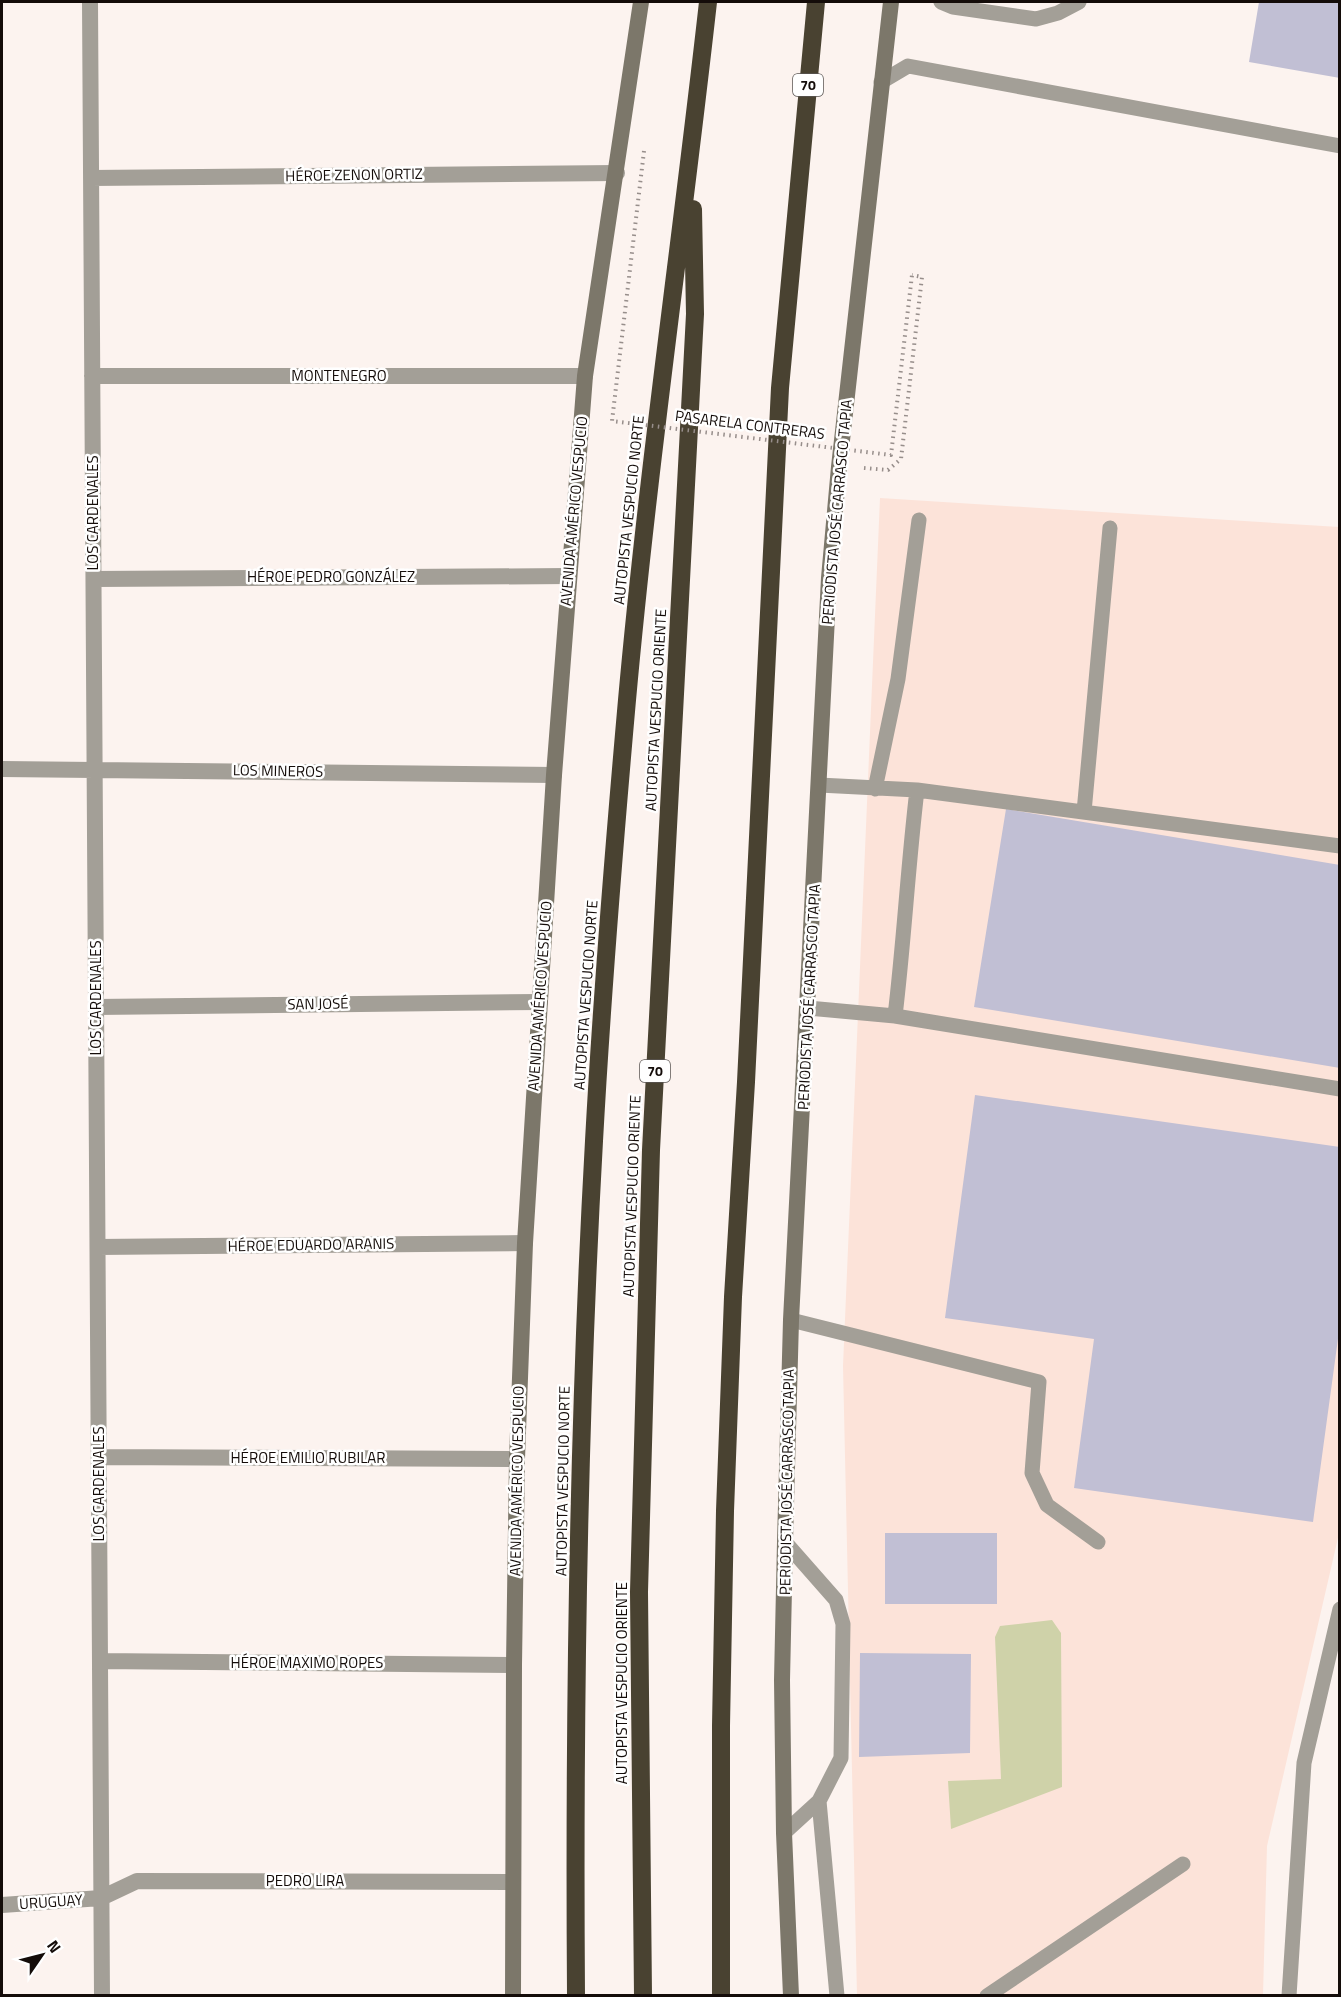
<svg xmlns="http://www.w3.org/2000/svg" width="1341" height="1997" viewBox="0 0 1341 1997" font-family="'Titillium Web',sans-serif">
  <rect width="100%" height="100%" fill="#fcf3ef"/>
  <path fill="#fce3d9" d="M880,498L1339,527L1340,1529L1267,1846L1263,1995L857,1996L843,1366Z"/>
  <path fill="#cfd2a9" d="M1052,1620L1061,1633L1062,1787L951,1829L948,1781L1001,1779L995,1637L1000,1626Z"/>
  <path fill="#c1bfd4" d="M1259,2H1340V78L1249,62Z
    M1006,809L1340,865V1068L974,1007Z
    M975,1095L1340,1147V1324L1313,1522L1074,1488L1094,1339L945,1318Z
    M885,1533H997V1604H885Z
    M860,1653L971,1654L970,1753L859,1757Z"/>
  <g fill="none" stroke-linecap="round" stroke-linejoin="round">
    <path stroke="#978e8b" stroke-width="4" stroke-dasharray="1.5 4.5" stroke-linecap="butt" d="M864,468L888,470L901,459L922,277L912,275"/>
    <path stroke="#a39f97" stroke-width="15" d="M941,2L953,7L1036,19L1058,13L1079,2
      M881,82L908,66L1340,146
      M875,789L898,679L919,520
      M917,790L1340,846
      M1084,812L1110,528
      M808,1008L895,1016C904,941 908,865 917,790L819,785
      M895,1016L1340,1089
      M791,1320L1039,1382L1032,1473L1047,1505L1098,1542
      M819,1801L837,1996
      M784,1833L819,1801L841,1758L843,1624L836,1600L785,1542
      M987,1996L1183,1864
      M1289,1996L1304,1763L1340,1609"/>
    <path stroke="#a39f97" stroke-width="16" d="M90,2L102,1996
      M91,178L617,173
      M92,376H585
      M94,579L568,576
      M2,769L554,775
      M96,1007L540,1002
      M98,1247L525,1243
      M99,1457L517,1459
      M100,1661L514,1665
      M2,1905L101,1898L137,1881L513,1882"/>
    <path stroke="#7c776a" stroke-width="16" d="M513,1996L514,1665L517,1459L525,1243L554,775L585,376L641,2
      M791,1996L784,1833L782,1680L785,1542L791,1320L829,578L839,467L891,2"/>
    <path stroke="#494231" stroke-width="18" d="M576,1996C574,1711 578,1426 594,1141C602,994 614,847 627,700C648,467 682,235 708,2
      M643,1996L639,1592L651,1150L695,314L693,209
      M721,1996V1726L725,1511L733,1297L746,1082L780,388L816,2"/>
    <path stroke="#978e8b" stroke-width="4" stroke-dasharray="1.5 4.5" stroke-linecap="butt" d="M644,151L612,421L891,455L912,275"/>
  </g>
  <g text-anchor="middle" stroke-width="5" stroke-linejoin="round" paint-order="stroke">
    <g fill="#fff" stroke="#5a5553" stroke-width="1.5">
      <rect x="793" y="74" width="30" height="22" rx="4.5"/>
      <rect x="640" y="1060" width="30" height="22" rx="4.5"/>
    </g>
    <g font-size="14" font-weight="bold" fill="#140c09">
      <text x="808" y="90">70</text>
      <text x="655" y="1076">70</text>
    </g>
    <g font-size="15" fill="#140c09" stroke="#fff">
      <text transform="translate(354 175) rotate(-1)" y="5">HÉROE ZENON ORTIZ</text>
      <text x="339" y="381">MONTENEGRO</text>
      <text transform="translate(750 425) rotate(7)" y="5">PASARELA CONTRERAS</text>
      <text transform="translate(629 510) rotate(-84)" y="5">AUTOPISTA VESPUCIO NORTE</text>
      <text transform="translate(574 511) rotate(-85)" y="5">AVENIDA AMÉRICO VESPUCIO</text>
      <text transform="translate(837 512) rotate(-85)" y="5">PERIODISTA JOSÉ CARRASCO TAPIA</text>
      <text transform="translate(93 513) rotate(-90)" y="5">LOS CARDENALES</text>
      <text x="331" y="582">HÉROE PEDRO GONZÁLEZ</text>
      <text transform="translate(656 710) rotate(-87)" y="5">AUTOPISTA VESPUCIO ORIENTE</text>
      <text transform="translate(278 771) rotate(1)" y="5">LOS MINEROS</text>
      <text transform="translate(586 995) rotate(-86)" y="5">AUTOPISTA VESPUCIO NORTE</text>
      <text transform="translate(540 996) rotate(-86)" y="5">AVENIDA AMÉRICO VESPUCIO</text>
      <text transform="translate(809 997) rotate(-87)" y="5">PERIODISTA JOSÉ CARRASCO TAPIA</text>
      <text transform="translate(96 998) rotate(-90)" y="5">LOS CARDENALES</text>
      <text transform="translate(318 1004) rotate(-1)" y="5">SAN JOSÉ</text>
      <text transform="translate(632 1196) rotate(-88)" y="5">AUTOPISTA VESPUCIO ORIENTE</text>
      <text transform="translate(311 1245) rotate(-1)" y="5">HÉROE EDUARDO ARANIS</text>
      <text x="308" y="1463">HÉROE EMILIO RUBILAR</text>
      <text transform="translate(517 1481) rotate(-89)" y="5">AVENIDA AMÉRICO VESPUCIO</text>
      <text transform="translate(563 1481) rotate(-89)" y="5">AUTOPISTA VESPUCIO NORTE</text>
      <text transform="translate(787 1482) rotate(-89)" y="5">PERIODISTA JOSÉ CARRASCO TAPIA</text>
      <text transform="translate(99 1484) rotate(-90)" y="5">LOS CARDENALES</text>
      <text x="307" y="1668">HÉROE MAXIMO ROPES</text>
      <text transform="translate(622 1683) rotate(-90)" y="5">AUTOPISTA VESPUCIO ORIENTE</text>
      <text x="305" y="1886">PEDRO LIRA</text>
      <text transform="translate(51 1902) rotate(-4)" y="5">URUGUAY</text>
    </g>
  </g>
  <rect width="1341" height="1997" fill="none" stroke="#140c09" stroke-width="6"/>
  <g transform="translate(42 1955) rotate(55)" stroke="#ffffff" stroke-width="4.5" paint-order="stroke">
  <path d="M0-4.5L10 22L0 15L-10 22Z" fill="#140c09"/>
  <text y="-9" font-size="16" font-weight="bold" text-anchor="middle" fill="#140c09">N</text>
  </g>
</svg>
